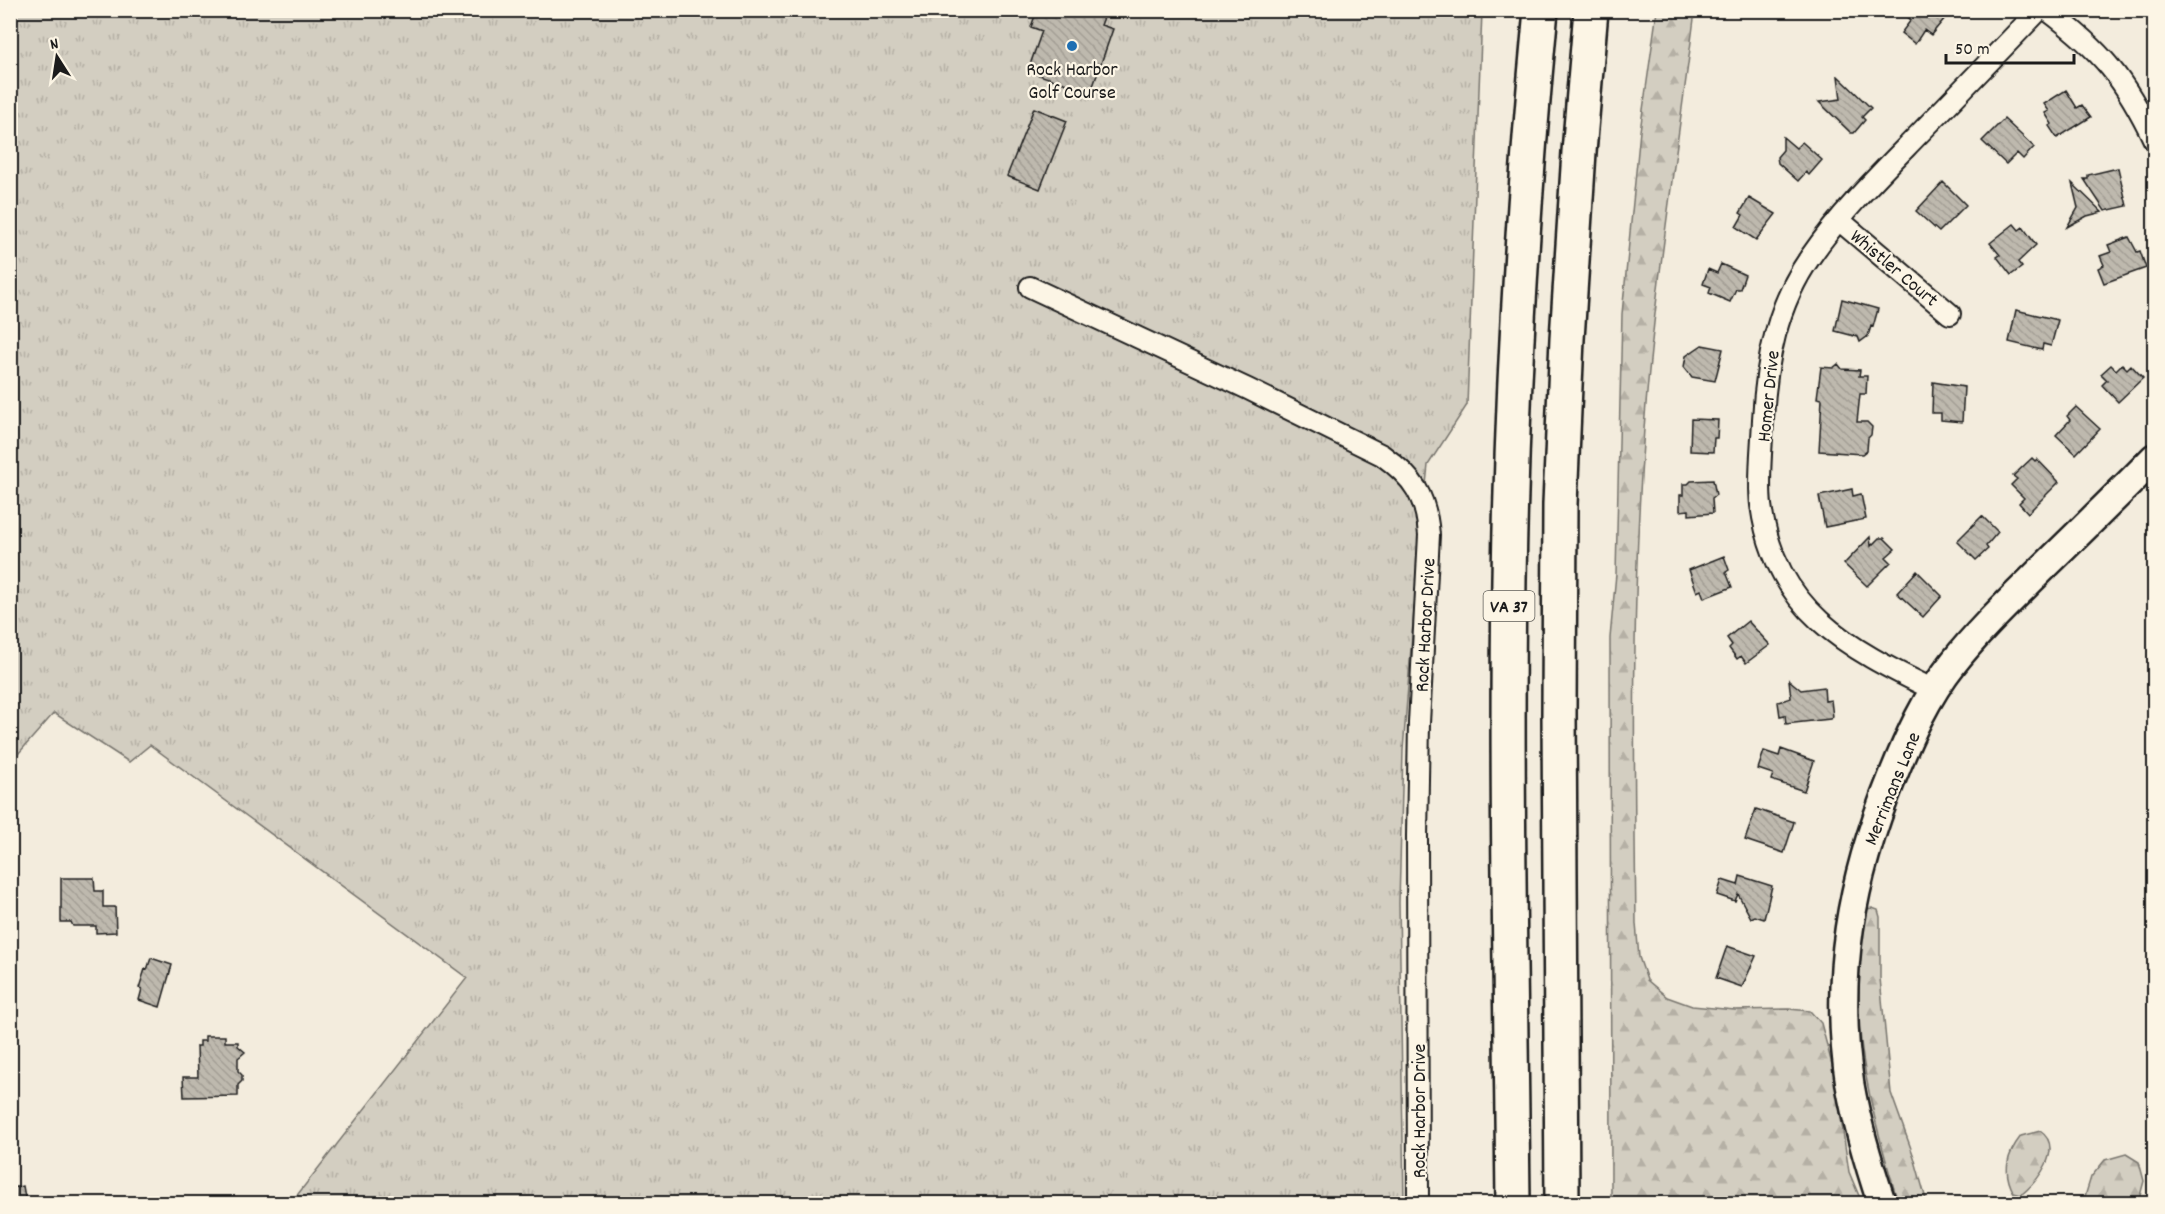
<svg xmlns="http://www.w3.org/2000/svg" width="2165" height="1214" viewBox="0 0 2165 1214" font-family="Dekko,sans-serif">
  <defs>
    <pattern id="grass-tufts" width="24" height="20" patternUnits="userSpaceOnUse" patternTransform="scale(1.5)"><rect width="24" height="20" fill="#d3cec1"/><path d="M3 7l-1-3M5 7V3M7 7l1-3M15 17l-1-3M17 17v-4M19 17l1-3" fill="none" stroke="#b5b0a5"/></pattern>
    <pattern id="forest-firs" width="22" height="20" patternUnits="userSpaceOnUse" patternTransform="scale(1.5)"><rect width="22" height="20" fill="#d3cec1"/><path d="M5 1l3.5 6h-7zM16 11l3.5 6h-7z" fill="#b5b0a5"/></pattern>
    <pattern id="building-back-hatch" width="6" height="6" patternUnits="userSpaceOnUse" patternTransform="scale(1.5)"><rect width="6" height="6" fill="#beb9ae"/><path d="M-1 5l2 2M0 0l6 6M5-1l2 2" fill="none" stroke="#a39e95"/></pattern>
  </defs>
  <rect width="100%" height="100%" fill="#f3ecdd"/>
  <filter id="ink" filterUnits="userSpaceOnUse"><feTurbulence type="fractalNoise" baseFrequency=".0167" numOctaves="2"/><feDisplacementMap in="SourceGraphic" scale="12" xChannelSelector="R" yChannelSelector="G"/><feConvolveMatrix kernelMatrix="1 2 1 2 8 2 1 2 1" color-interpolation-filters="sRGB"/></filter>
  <g filter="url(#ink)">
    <path fill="url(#grass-tufts)" stroke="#78756e" stroke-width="1.5" d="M11,11H1482L1467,405L1428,465L1417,572L1403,750L1399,903L1404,1203H291L467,978L150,745L129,762L54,713L11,762Z"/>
    <path fill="url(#forest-firs)" stroke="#78756e" stroke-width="1.5" d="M1657,11H1695C1676,160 1651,309 1642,459C1632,613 1634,769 1636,924L1639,957L1647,980L1667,997L1692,1006L1735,1010L1789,1009L1810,1011L1821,1023L1834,1072L1849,1172L1862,1203H1611L1610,638L1616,574L1622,314L1640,131Z
      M1872,908L1878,910L1880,917V978L1891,1093L1914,1157L1927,1203H1898C1883,1150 1867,1097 1861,1042C1856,1000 1860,956 1864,914L1867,909Z
      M2040,1131C2065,1148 2037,1182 2021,1195L2014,1193C2002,1172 2007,1154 2021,1136Z
      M2126,1154L2139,1162L2144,1181L2138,1203H2083L2091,1177L2105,1160Z"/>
    <path fill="url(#building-back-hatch)" stroke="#1c1c1c" stroke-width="1.5" d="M1037,10H1107L1101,25L1113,29L1091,92L1036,74L1031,62L1042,31L1031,27Z
      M1899,10H1936L1945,18L1931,35L1924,30L1915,44L1901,33L1911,20Z
      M1838,76L1871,108L1862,117L1865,120L1854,133H1851L1819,102L1841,99Z
      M2066,90L2077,108L2082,105L2091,117L2057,138L2049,126L2052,124L2045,113L2049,111L2044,104Z
      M1034,108L1067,121L1040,189L1007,176Z
      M2004,119L2034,147L2023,159L2017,153L2006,164L1982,141Z
      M1783,137L1796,148L1802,142L1822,160L1809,175L1806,172L1798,181L1778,163L1777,157L1783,150Z
      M2118,168L2127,206L2105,211L2084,179H2088V175Z
      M1943,182L1966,205L1939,232L1916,211Z
      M2072,183L2102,212L2087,216L2067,227L2078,208Z
      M1749,198L1776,214L1756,240L1736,227L1743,215L1740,213Z
      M2014,224L2019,230L2023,227L2036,245L2018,262L2022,267L2011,275L1997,257L2000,255L1990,243Z
      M2129,237L2137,252L2140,251L2146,268L2104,283L2098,268L2104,265L2100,256L2111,252L2108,245Z
      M1721,264L1745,275L1740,289H1736L1730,302L1709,293L1711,287L1703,284L1708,269L1717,273Z
      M1842,299L1878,309L1873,327L1871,326L1868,336L1860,342L1858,337L1835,331Z
      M2016,310L2058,320L2051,346L2043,344L2042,350L2009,342Z
      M1702,345L1723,349L1715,381L1692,377L1684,367L1686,356Z
      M1838,364L1842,369L1860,370L1859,376H1867L1866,394H1860L1857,422H1867L1872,427L1871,435L1868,438L1867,450L1862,454L1819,451L1822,399L1817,398L1821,367L1833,368Z
      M2122,364L2127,369L2131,365L2143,378L2118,402L2102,385L2107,380L2101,374L2111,365L2116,370Z
      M1933,382L1964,387L1962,422L1941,420V413H1932Z
      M2076,407L2100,429L2076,454L2056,435L2070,420L2067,416Z
      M1691,419L1718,420L1717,438H1714L1713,452L1690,451Z
      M2032,458L2035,461L2037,459L2059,482L2028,513L2019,503L2024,498L2011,485L2017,479L2013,476Z
      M1713,480L1716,495L1712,498L1713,513L1689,515V510L1680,511V495H1683V484H1688L1691,481Z
      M1852,489L1853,496L1861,494L1866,519L1825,527L1819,496Z
      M1982,516L1998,532L1986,546L1988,549L1976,560L1957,541Z
      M1870,537L1871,546L1879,538H1884L1895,549L1886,557L1891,562L1867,586L1844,564Z
      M1724,556L1729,570L1726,572L1732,587L1704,598L1701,590L1697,592L1689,570Z
      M1917,571L1942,596L1923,617L1897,593Z
      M1748,621L1770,645L1746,663L1741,656L1737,659L1729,648L1732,645L1727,638Z
      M1789,680L1801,690L1824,687L1825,701L1831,700L1833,717L1830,719L1786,724L1785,715L1780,716L1778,702L1791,698Z
      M1781,749L1814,761L1804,791L1771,780L1773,774L1758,769L1764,751L1779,756Z
      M1756,809L1794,822L1784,853L1745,840Z
      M1740,876L1772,886L1764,919L1755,916L1751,918L1738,894L1735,901L1717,895L1722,880L1738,885Z
      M61,878H94L95,891H103V907H115L116,932L96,933V926H73L71,922H61Z
      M1727,946L1756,956L1742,987L1716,978Z
      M151,958L172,965L160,1007L139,1000L142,989L139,988L145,969L147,970Z
      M205,1036H225V1042H238V1046L245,1052L238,1058V1071L242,1075V1081L238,1085V1096L184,1097L183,1077H198L197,1046H200V1041H205Z
      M23,1186L26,1203H10V1188Z"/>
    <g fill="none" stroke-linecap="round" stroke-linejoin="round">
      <defs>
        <path id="street" d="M2047,10C2102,51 2125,79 2154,140
          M1839,220L1950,314
          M1030,287L1248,389L1382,455C1414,478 1426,496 1429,535L1419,723L1417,836L1418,1204
          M1934,690C1847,648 1775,610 1761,505C1758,477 1762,447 1763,419C1766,361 1777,304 1811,256C1842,211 1881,173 1919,134C1959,93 1999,52 2039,10"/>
        <path id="secondary" d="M1882,1204C1869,1165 1857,1125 1850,1085C1833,977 1851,879 1892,778C1908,738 1926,697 1954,662C1980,629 2011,600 2041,570C2079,533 2117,496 2154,458"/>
        <path id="highway" d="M1513,1204C1511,996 1506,787 1509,579C1512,389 1523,200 1541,10
          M1562,1204L1559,714L1560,504L1567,339L1579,152L1591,10"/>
      </defs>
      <use href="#street" stroke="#1c1c1c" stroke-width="24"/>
      <use href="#secondary" stroke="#1c1c1c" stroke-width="32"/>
      <use href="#highway" stroke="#1c1c1c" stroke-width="38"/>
      <use href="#street" stroke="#fcf5e5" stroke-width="20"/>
      <use href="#secondary" stroke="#fcf5e5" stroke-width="27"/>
      <use href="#highway" stroke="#fcf5e5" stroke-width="33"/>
    </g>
  </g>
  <circle fill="#1f6fb2" stroke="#fcf5e5" stroke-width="2" cx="1072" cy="46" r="6"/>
  <g text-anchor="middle" stroke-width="4.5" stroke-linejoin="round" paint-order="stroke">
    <rect fill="#fcf5e5" stroke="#5f5d58" stroke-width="1.5" x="1483.5" y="591" width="51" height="30" rx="4.5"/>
    <g font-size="18" font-weight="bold" fill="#1c1c1c">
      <text x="1509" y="612">VA 37</text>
    </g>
    <g font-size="20" fill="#1c1c1c" stroke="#fcf5e5">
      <text x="1072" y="75">Rock Harbor<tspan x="1072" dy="23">Golf Course</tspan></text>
    </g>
    <g font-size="20" fill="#1c1c1c" stroke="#fcf5e5">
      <text transform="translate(1895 267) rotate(40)" y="7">Whistler Court</text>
      <text transform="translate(1767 396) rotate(-84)" y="7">Homer Drive</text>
      <text transform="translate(1424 625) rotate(-87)" y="7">Rock Harbor Drive</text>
      <text transform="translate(1891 788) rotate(-68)" y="7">Merrimans Lane</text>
      <text transform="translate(1418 1111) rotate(-90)" y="7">Rock Harbor Drive</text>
    </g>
  </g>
  <rect width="2165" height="1214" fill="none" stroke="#fcf5e5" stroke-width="36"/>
  <rect x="18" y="18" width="2129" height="1178" fill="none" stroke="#1c1c1c" stroke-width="2" filter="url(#ink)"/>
  <g transform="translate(57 57) rotate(348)" stroke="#fcf5e5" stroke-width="4.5" paint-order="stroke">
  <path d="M0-4.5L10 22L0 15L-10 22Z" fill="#1c1c1c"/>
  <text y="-9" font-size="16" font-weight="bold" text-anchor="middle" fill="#1c1c1c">N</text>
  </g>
  <path d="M1946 54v9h128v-9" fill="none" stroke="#1c1c1c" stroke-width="3"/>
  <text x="1955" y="54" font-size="18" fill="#1c1c1c" stroke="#fcf5e5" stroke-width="4.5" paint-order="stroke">50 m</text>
</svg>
